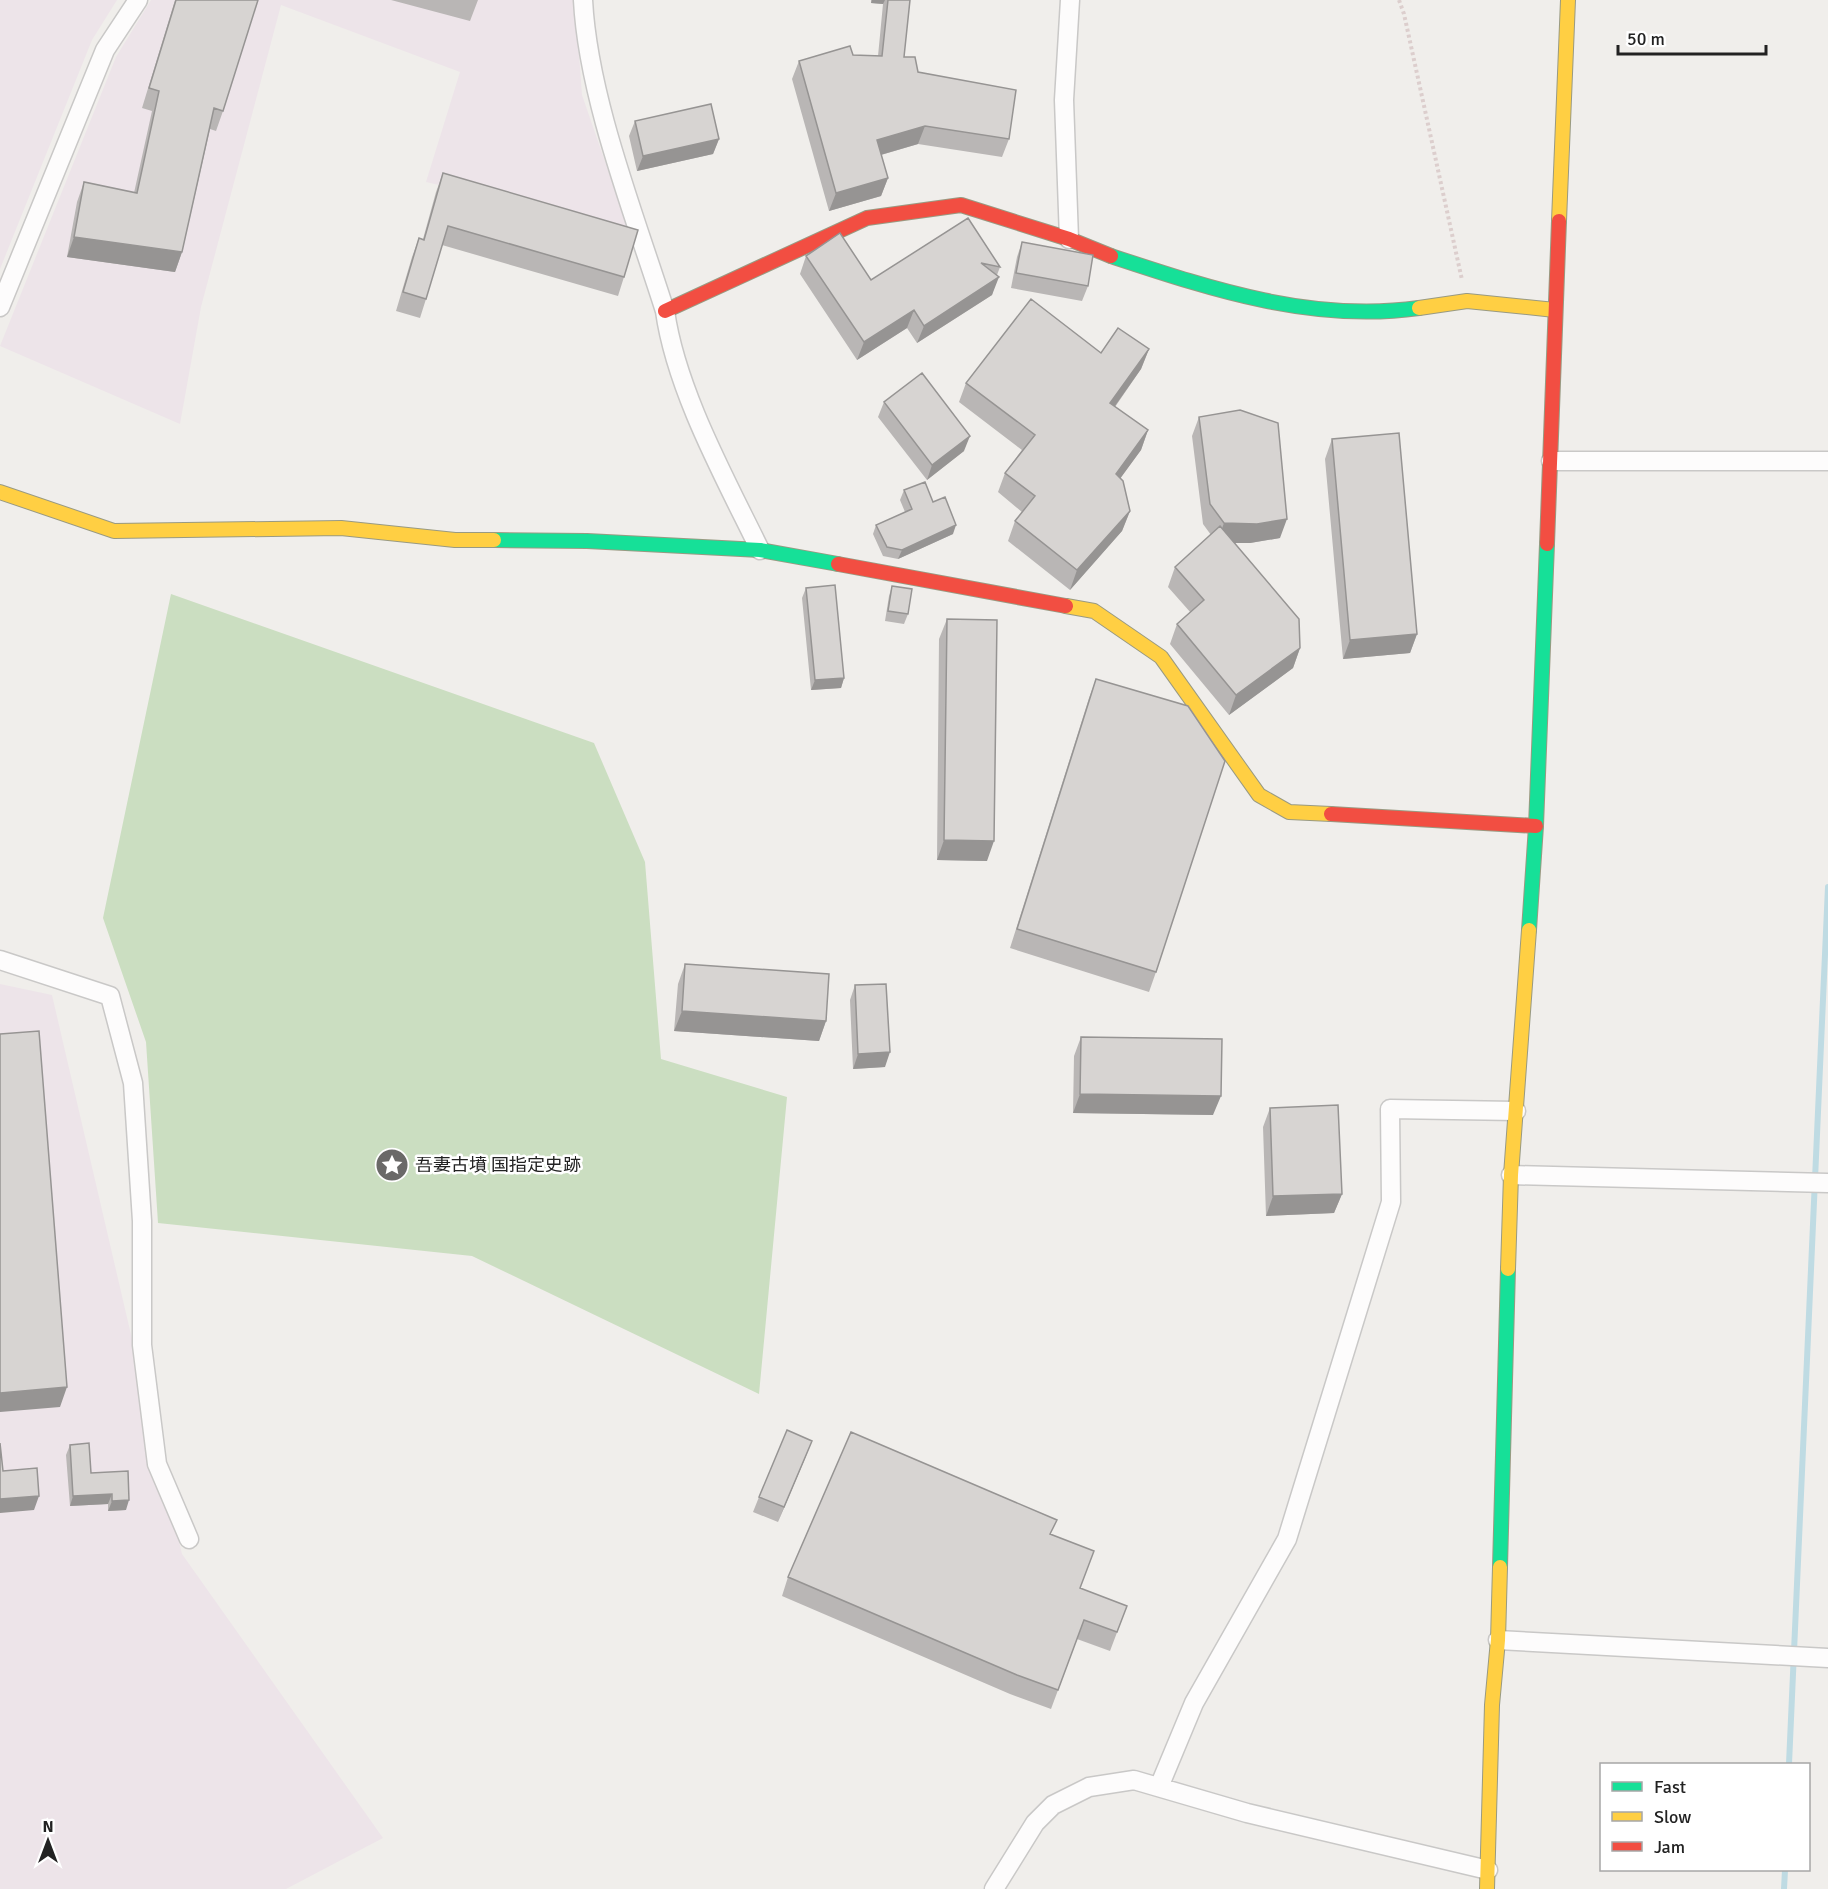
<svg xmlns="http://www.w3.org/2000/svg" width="1828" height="1889" viewBox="0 0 1828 1889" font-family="Signika,'Noto Sans JP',sans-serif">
  <rect width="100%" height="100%" fill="#f0eeeb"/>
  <path fill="#ede4e9" d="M0,0H117L92,40L0,269Z
    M151,0H575L582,95L628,228L426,182L460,72L281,5L201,307L180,424L0,346L116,57Z
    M0,984L52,995L182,1554L383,1838L286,1889H0Z"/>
  <path fill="#cbdec1" d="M171,594L594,743L645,862L661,1059L787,1097L759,1394L472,1256L158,1223L146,1042L103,918Z"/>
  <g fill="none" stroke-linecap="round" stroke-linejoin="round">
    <path stroke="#bfdbe3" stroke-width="6" d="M1789,1764L1828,887
      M1784,1889L1785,1870"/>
    <defs>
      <path id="street" d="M583,0C588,98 635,216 665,311C676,390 725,478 760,550
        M1069,239L1064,100L1070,0
        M0,307L105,50L138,0
        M1551,461H1828
        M0,960L110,996L133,1083L142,1221V1345L157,1464L189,1539
        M1511,1175L1828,1183
        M1498,1640L1828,1658
        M1159,1787L1194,1703L1287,1539L1391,1202L1390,1109L1516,1111
        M994,1889L1035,1823L1053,1805L1089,1787L1134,1780L1247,1813L1488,1870"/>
      <path id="fast" d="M1111,256C1211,289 1312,323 1419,308
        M494,540L587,541L760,550L838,564
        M1529,930L1536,826L1547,544
        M1500,1567L1508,1269"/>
      <path id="slow" d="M1559,221L1568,0
        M1419,308L1467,301L1555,310
        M0,492L114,531L341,528L455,540H494
        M1066,606L1094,611L1161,657L1259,795L1289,812L1331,814
        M1508,1269L1511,1175L1529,930
        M1487,1889L1492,1705L1498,1640L1500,1567"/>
      <path id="jam" d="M665,311L867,218L961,205L1069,239L1111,256
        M1547,544L1559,221
        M838,564L1066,606
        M1331,814L1536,826"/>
    </defs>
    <use href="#street" stroke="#c9c8c7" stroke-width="21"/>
    <use href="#fast" stroke="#999a82" stroke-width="16"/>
    <use href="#slow" stroke="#999a82" stroke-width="16"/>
    <use href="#jam" stroke="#999a82" stroke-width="16"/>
    <path stroke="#dccecd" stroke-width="4" stroke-dasharray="3 3" stroke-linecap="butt" d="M1399,0L1404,14L1462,280"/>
    <use href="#street" stroke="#fdfcfc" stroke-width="18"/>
    <use href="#fast" stroke="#16e098" stroke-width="14"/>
    <use href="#slow" stroke="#ffcf43" stroke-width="14"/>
    <use href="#jam" stroke="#f24e42" stroke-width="14"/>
  </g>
  <path fill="#b9b6b5" d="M175,0H258L223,111L216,131L210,129L182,252L175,272L67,257L77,202L84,182L134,193L152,111L142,108Z
    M391,0H478L470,21Z
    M871,0H910L904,57L918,72L1009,139L1002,157L918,144L881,155L888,178L881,196L829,211L792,79L799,61L853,55L878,56L883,4L871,3Z
    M635,121L719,139L713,154L637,171L629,136Z
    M443,173L624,277L618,296L442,245L426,299L420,318L396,311L412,257L419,238L423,239L436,192Z
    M968,218L1000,267L997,275L992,295L917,343L907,328L857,360L800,274L806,256L871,280Z
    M1022,242L1088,286L1082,301L1011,288L1017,257Z
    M1149,349L1141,369L1115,407L1148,430L1141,450L1120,478L1130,511L1122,531L1070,590L1008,541L1015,521L1022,512L998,492L1005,473L1022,450L959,402L966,383L1101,353Z
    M884,402L964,451L927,480L878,417Z
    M1199,417L1280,538L1250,543H1235L1300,648L1293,668L1229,715L1170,644L1177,624L1191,613L1168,587L1175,567L1211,535L1203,524L1192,436Z
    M1332,439L1417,634L1410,653L1343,659L1325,459Z
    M904,490L933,502L953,534L898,559L883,556L873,534L876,525L905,512L900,500Z
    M892,586L908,614L904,624L885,621L889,596Z
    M806,588L844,678L841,688L811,690L802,598Z
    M947,619L987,861L937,860L939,639Z
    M1096,679L1156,972L1149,992L1010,948L1089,698Z
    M685,964L826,1021L819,1041L674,1031L678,984Z
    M855,985L885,1067L853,1069L850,1000Z
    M1081,1037L1213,1115L1073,1113L1074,1056Z
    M1270,1108L1342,1194L1334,1213L1266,1216L1263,1127Z
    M70,1445L91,1473L126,1510L108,1511V1504L70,1506L66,1455Z
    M806,1456L778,1522L753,1512L759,1497Z
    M1051,1535L1080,1588L1127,1606L1110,1651L1077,1639L1051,1709L1010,1694L782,1596L788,1577Z"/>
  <path fill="#969493" d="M872,0H885L883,4L871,3Z
    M925,126L918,144L870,158L877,140Z
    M719,139L713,154L637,171L643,156Z
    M888,178L881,196L829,211L836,193Z
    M74,237L182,252L175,272L67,257Z
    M999,277L992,295L917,343L924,326Z
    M914,310L907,328L857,360L864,342Z
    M1149,349L1141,369L1103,423L1110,403Z
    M1148,430L1141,450L1109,494L1116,474Z
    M970,436L964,451L927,480L932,465Z
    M1130,511L1122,531L1070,590L1077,570Z
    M1287,519L1280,538L1250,543H1217L1224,523Z
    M956,525L953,534L898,559L902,550Z
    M1417,634L1410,653L1343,659L1350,640Z
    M1300,648L1293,668L1229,715L1236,695Z
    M844,678L841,688L811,690L815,680Z
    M944,840L994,841L987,861L937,860Z
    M682,1011L826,1021L819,1041L674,1031Z
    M890,1052L885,1067L853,1069L858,1054Z
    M1080,1094L1221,1096L1213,1115L1073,1113Z
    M1342,1194L1334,1213L1266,1216L1273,1196Z
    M67,1387L60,1407L0,1412V1393Z
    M812,1441L806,1456L778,1522L784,1507Z
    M112,1494L108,1504L70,1506L73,1496Z
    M39,1496L34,1510L0,1513V1499Z
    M129,1500L126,1510L108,1511L112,1501Z"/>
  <path fill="#d7d4d2" stroke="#969493" stroke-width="1.5" d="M176,0H258L223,111L214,108L182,252L74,237L84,182L137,193L159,91L149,88Z
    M888,0H910L904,57H915L918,72L1016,90L1009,139L925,126L877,140L888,178L836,193L799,61L850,46L853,55L882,56Z
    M711,104L719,139L643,156L635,121Z
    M443,173L638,230L624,277L448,226L426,299L403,292L419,238L424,240Z
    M968,218L1000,267L981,263L999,277L924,326L914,310L864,342L806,256L840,233L871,280Z
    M1022,242L1093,255L1088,286L1016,273Z
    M1031,299L1101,353L1118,328L1149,349L1110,403L1148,430L1116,474L1123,481L1130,511L1077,570L1015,521L1035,496L1005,473L1035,435L966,383Z
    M922,373L970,436L932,465L884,402Z
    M1240,410L1278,423L1287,519L1257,524L1224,523L1210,504L1199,417Z
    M1399,433L1417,634L1350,640L1332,439Z
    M925,482L933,502L945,497L956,525L902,550L887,547L876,525L912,509L904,490Z
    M1220,526L1299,619L1300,648L1236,695L1177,624L1204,600L1175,567Z
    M835,585L844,678L815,680L806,588Z
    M892,586L912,589L908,614L888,611Z
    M947,619L997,620L994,841L944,840Z
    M1096,679L1188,706L1225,761L1156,972L1017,929Z
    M685,964L829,974L826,1021L682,1011Z
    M886,984L890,1052L858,1054L855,985Z
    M39,1031L67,1387L0,1393V1034Z
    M1081,1037L1222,1039L1221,1096L1080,1094Z
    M1338,1105L1342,1194L1273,1196L1270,1108Z
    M787,1430L812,1441L784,1507L759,1497Z
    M851,1432L1057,1520L1050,1534L1094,1551L1080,1588L1127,1606L1117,1632L1084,1620L1058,1690L1017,1675L788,1577Z
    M0,1443L3,1471L37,1468L39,1496L0,1499Z
    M89,1443L91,1473L128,1471L129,1500L112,1501V1494L73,1496L70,1445Z"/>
  <defs>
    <symbol id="sight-disc" viewBox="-11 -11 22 22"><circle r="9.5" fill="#6a6968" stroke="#fff"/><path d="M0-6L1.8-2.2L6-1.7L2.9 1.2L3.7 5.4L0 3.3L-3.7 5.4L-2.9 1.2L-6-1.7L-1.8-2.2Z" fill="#fff"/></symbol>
  </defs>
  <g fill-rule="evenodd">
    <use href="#sight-disc" x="373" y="1146" width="38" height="38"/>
  </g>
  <g text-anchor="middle" stroke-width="5" stroke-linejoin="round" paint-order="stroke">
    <g font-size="18" fill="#222" stroke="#fff" text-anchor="start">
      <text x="415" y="1171">吾妻古墳 国指定史跡</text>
    </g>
  </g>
  <rect x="1600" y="1763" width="210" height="108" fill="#ffffff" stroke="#a7a7a7" stroke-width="1.5"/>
  <rect x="1612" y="1782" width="30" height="9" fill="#16e098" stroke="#a7a7a7" stroke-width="1.5"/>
  <text x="1654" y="1793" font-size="18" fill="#222222">Fast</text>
  <rect x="1612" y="1812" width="30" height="9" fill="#ffcf43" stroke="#a7a7a7" stroke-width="1.5"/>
  <text x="1654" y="1823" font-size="18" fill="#222222">Slow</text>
  <rect x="1612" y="1842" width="30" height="9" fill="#f24e42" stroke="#a7a7a7" stroke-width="1.5"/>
  <text x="1654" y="1853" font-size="18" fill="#222222">Jam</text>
  <g transform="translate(48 1841)" stroke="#ffffff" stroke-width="4.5" paint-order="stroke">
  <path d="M0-4.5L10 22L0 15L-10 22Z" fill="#222222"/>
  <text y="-9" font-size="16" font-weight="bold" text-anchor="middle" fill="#222222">N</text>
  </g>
  <path d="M1618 45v9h148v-9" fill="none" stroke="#222222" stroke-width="3"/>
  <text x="1627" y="45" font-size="18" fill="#222222" stroke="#ffffff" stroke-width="4.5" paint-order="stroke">50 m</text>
</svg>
